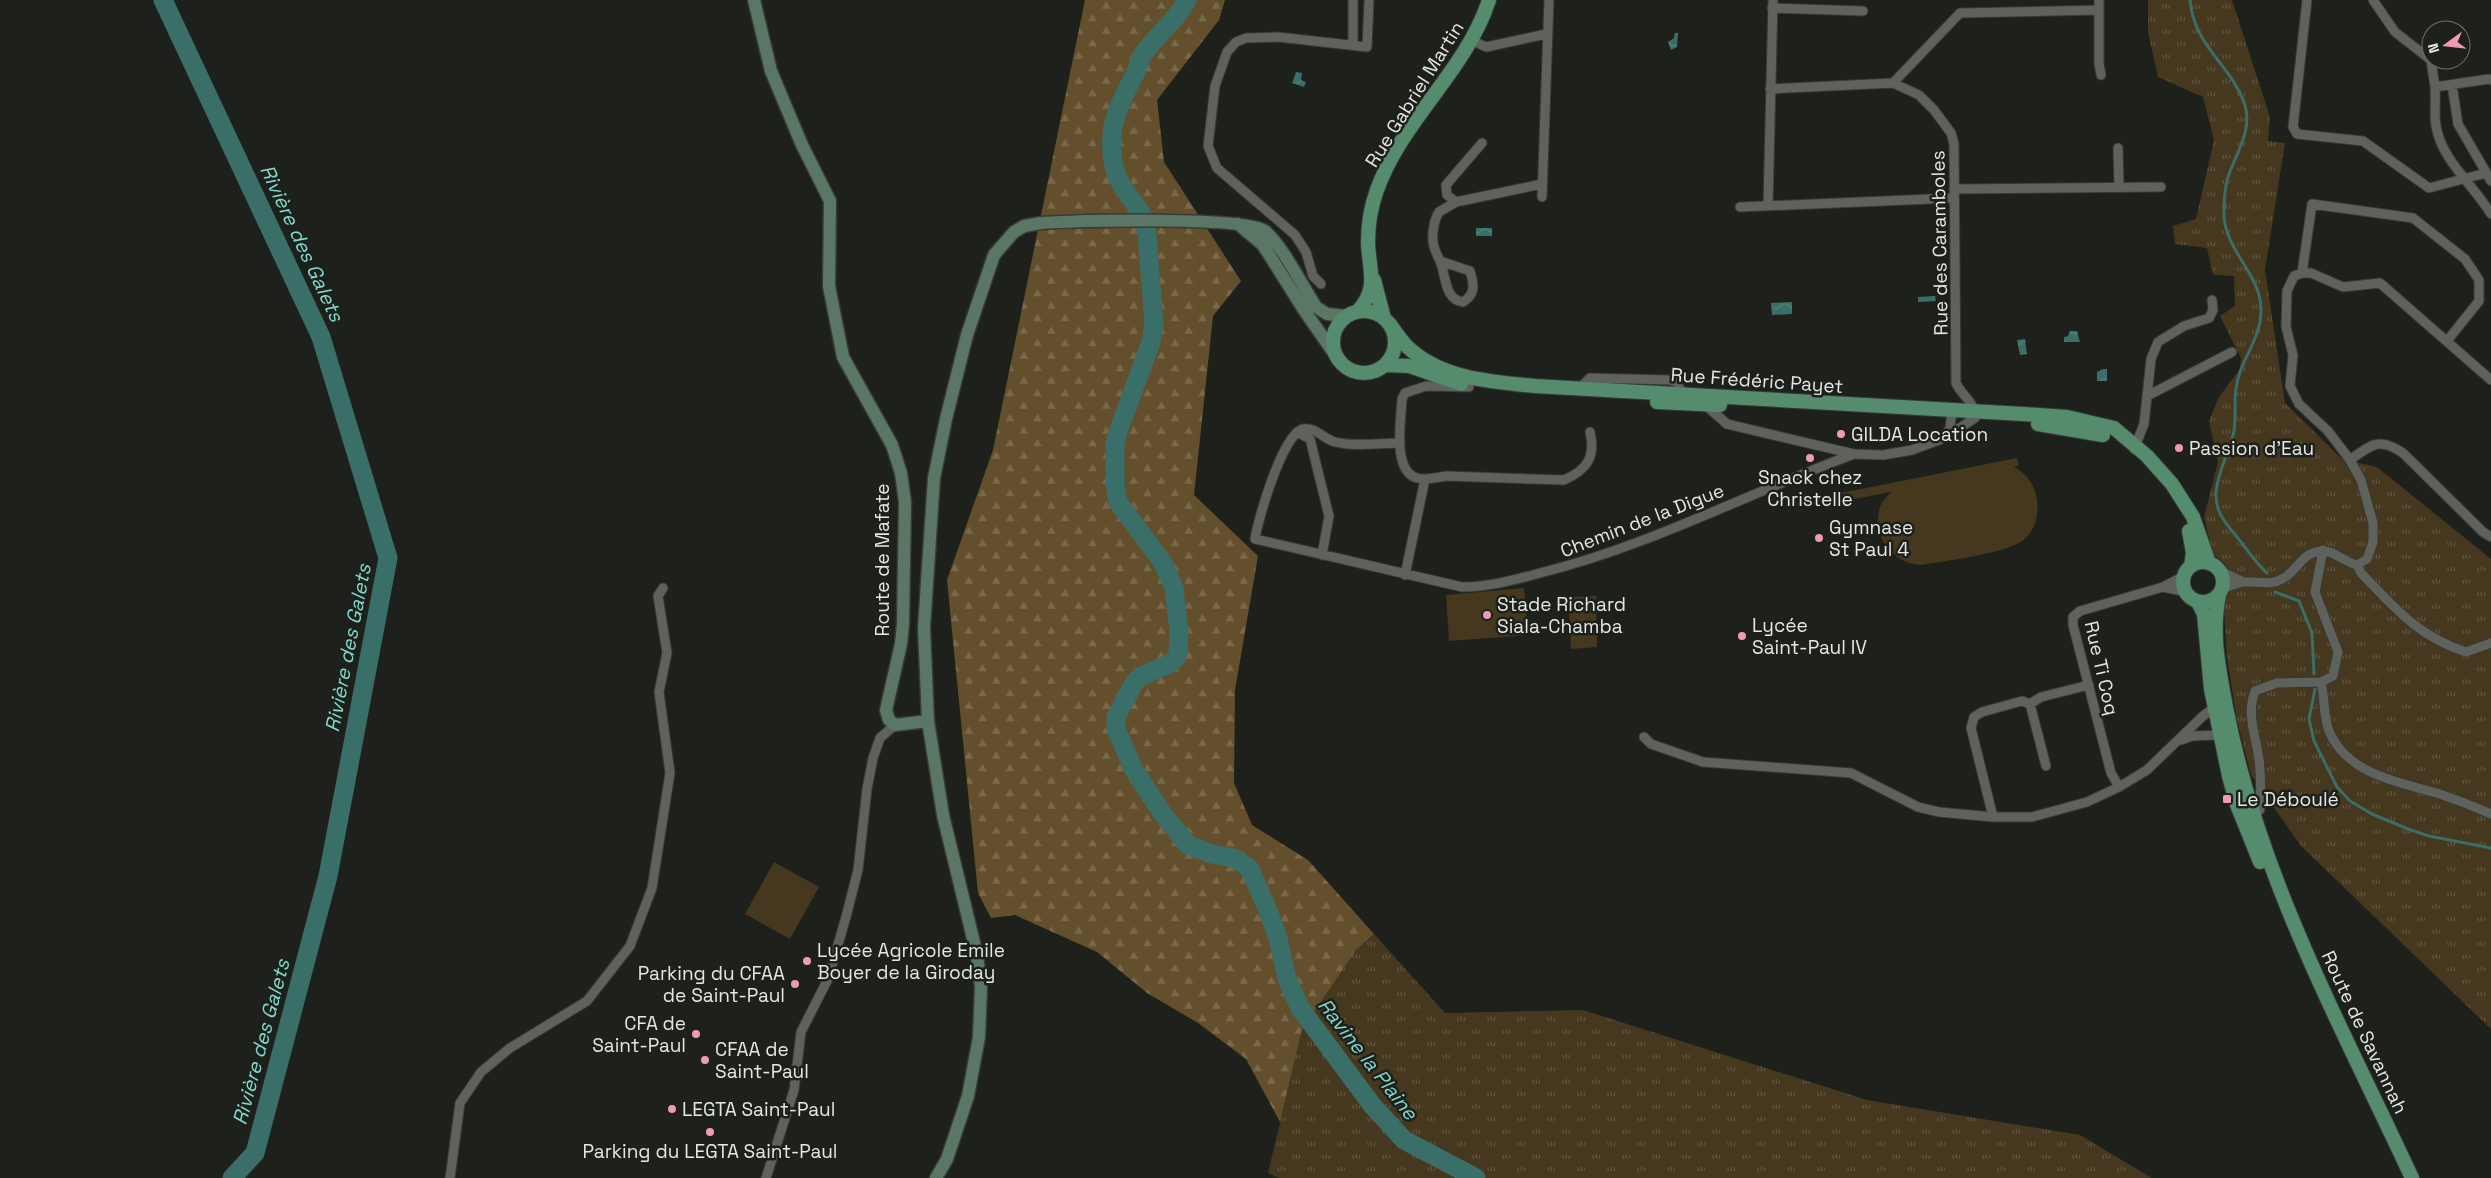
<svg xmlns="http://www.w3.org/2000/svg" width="2491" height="1178" viewBox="0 0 2491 1178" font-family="'Space Grotesk',sans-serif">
  <defs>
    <pattern id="grass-tufts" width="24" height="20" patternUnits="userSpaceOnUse" patternTransform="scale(1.25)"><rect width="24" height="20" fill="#46371f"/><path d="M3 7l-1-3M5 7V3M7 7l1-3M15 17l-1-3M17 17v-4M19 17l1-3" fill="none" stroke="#61543f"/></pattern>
    <pattern id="forest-firs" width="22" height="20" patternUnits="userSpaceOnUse" patternTransform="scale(1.25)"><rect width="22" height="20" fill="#644f2c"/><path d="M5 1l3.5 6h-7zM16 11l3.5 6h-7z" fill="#7a684a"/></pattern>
    <pattern id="water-waves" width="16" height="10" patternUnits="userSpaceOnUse" patternTransform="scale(1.25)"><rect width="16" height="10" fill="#3a6e68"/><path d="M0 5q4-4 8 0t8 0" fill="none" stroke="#56837d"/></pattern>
  </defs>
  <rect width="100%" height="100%" fill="#1d201b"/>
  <path fill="url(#grass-tufts)" d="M2148,0H2232L2270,117L2268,141L2285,143L2265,270L2285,403L2342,459L2377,467L2491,559V1029L2301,846L2251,775L2237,720L2227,658L2224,608L2225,564L2213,554L2204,517L2218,462L2209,421L2219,397L2240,369L2241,358L2220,316L2235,306L2234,276L2213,275L2207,248L2175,244L2173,226L2196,219L2214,140L2203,97L2158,77L2148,32Z
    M1374,934L1445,1013L1583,1010L1867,1100L2080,1135L2152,1178H1279L1268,1173L1302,1030L1356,950Z"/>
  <path fill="url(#forest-firs)" d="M1085,0H1225L1219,20L1157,100L1164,162L1241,281L1213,316L1194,495L1258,556L1235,690L1234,783L1252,825L1308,860L1374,934L1356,950L1302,1030L1280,1122L1246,1059L1198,1023L1147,993L1097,952L1015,915L991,918L978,893L947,580L993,450Z"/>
  <path fill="#46371f" d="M2017,458L2019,465L2014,467C2027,474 2035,485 2037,500C2039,516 2035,531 2022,541C2004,554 1944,561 1921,565C1893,564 1871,536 1880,507C1882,501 1887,497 1891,492L1838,502L1836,494Z
    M1524,588L1528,635L1449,641L1446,595Z
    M1596,596L1597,647L1571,649L1568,597Z
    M774,862L819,887L790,939L745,914Z"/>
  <path fill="url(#water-waves)" d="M1675,33H1678L1677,47L1671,50L1668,42L1674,38Z
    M1296,72L1302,73L1301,80L1306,82L1304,87L1292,83Z
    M1476,228H1492V236H1476Z
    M1935,296L1936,301L1918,302V297Z
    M1792,302V314L1772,315L1771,303Z
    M2070,331H2077L2080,342H2064V337L2068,336Z
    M2025,339L2027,354L2020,355L2017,340Z
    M2103,369H2107V381H2097V372Z"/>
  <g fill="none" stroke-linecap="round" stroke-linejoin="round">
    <path stroke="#3a6e68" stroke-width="3" d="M2190,0C2194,46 2229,63 2244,102C2254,129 2236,153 2228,177C2224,189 2224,203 2224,215C2225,250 2260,274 2261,308C2262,333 2248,350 2240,372C2232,395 2237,410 2234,431C2230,452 2217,472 2216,493C2215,515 2229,526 2241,542C2250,554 2256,563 2267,573
      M2275,592L2299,601L2312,633L2314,674
      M2315,689L2309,719L2314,741L2337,787L2350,801L2372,814L2408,829L2429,836L2491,848"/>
    <path stroke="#3a6e68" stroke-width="19" d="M163,0L321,337L388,558L328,876L255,1153L232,1178
      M1187,0C1176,22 1155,35 1142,56C1139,61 1138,68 1135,74C1118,106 1106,129 1114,167C1119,189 1138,203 1146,223L1154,324L1151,342L1119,429L1115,443V484L1118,502L1163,563L1174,588L1179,631L1178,653L1176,658L1169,664L1141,676L1134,683L1116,717V729L1134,770L1162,813L1188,845L1212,854L1234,858L1249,868L1267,908L1278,938L1287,979L1300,1008L1372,1105L1404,1140L1476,1178"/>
    <defs>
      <path id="street" d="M2307,0L2293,127L2297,134L2363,141L2429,188L2486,173
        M2373,0L2395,32L2431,60
        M1772,8L1863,11
        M2099,10V64L2101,75
        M1471,40L1486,47L1546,34
        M1353,45V0
        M2431,60L2435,87L2489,79L2491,80
        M1893,83L1960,13L2099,10V0
        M2452,85L2458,124L2491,181
        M2435,87C2436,100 2434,114 2436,126C2442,161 2473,184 2491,214
        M2118,148L2119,187
        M1954,189L2161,187
        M1542,197L1549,0
        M1456,202L1447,195L1446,185L1482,143
        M1768,205L1773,0
        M1740,207L1954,198
        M1440,261L1470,271C1474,284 1476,294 1463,302C1444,300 1446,274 1440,261C1437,254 1434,250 1433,242C1432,233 1434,220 1439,212L1456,202L1542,184
        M2302,273L2312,204L2413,218L2465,259L2479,280V301L2447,341
        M1313,276L1306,252L1295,235L1217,168L1208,146L1215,86L1227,52L1236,42L1246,38L1278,37L1367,47L1369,0
        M1313,276L1321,284
        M1469,387L1426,386L1405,393L1402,399C1401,420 1392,471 1417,478C1428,481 1437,477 1447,476L1564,480C1587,470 1596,457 1590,432
        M1579,389L1590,378L1670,380L1676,382L1683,394
        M2147,396L2232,352
        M1703,403L1727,424L1854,454L1883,455L1912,450L1944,438L1975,418C1976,403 1962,396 1956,383L1954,144L1951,133L1934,110L1919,95L1893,83L1770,89
        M1297,432L1310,439L1329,516L1322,555
        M1945,436L1950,428L1952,410
        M1400,443C1379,443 1355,447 1335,442C1323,439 1317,427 1303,429C1283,433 1258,519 1255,539L1462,587C1489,587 1514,580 1540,573C1649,546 1749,493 1854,454
        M2134,449L2144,424L2151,359L2158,342L2184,326L2209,318L2213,310L2212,300
        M2350,460C2372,444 2379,437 2403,453L2483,532L2491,537
        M2357,565L2367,559L2373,542V523L2361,480L2350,460L2328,431L2299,404L2290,386L2293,355L2286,327L2287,291L2294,276L2302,273H2311L2343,287L2380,283L2491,380
        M2357,565L2361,573C2395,608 2417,636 2466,652L2491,643
        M2220,571L2244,582
        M1405,575L1425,479
        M2163,587L2186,592
        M2222,589C2229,586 2237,583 2244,582C2258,581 2270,586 2282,579C2298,571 2301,552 2322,551C2333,550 2344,562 2357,565
        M2321,682L2333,676L2338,652L2315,592L2323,550
        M2030,704L2046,766
        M1644,737L1651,744L1703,762L1851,773L1918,807L1939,812L1993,817H2032L2087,802L2119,787L2147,770L2203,716L2214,708L2219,711
        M2181,740L2192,736L2219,735L2222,730
        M2119,787L2111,773L2073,625V617L2080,611L2163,587L2184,576
        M2252,814L2260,810C2261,793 2261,776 2259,759C2256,736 2246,715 2255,691L2277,683L2321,682C2325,698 2323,715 2329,731C2347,774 2397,782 2437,793C2455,799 2473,806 2491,814
        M1993,817L1971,728L1974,717L1982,712L2022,701L2030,704L2041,697L2089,685
        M450,1178L460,1103L481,1072L510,1048L587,1001L630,946L652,888L670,773L659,692L667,653L658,596L663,588
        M766,1178L794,1090L801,1032L828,979L846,917L858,870L867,789L873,758L880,738L895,725"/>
      <path id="secondary" d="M754,0L771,71L802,145L830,201L829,286L843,357L892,445L901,473L905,502L903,624L901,644L886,710L889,720L895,725L928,721
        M1238,224L1263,245L1304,310L1336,356
        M936,1178L947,1159L968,1096L979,1037L981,987L977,955L943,815L928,721L924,628L934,478L946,419L967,335L994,255L1014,232L1024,226L1041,223C1074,221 1245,216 1265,231C1282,245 1303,287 1316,307L1327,314L1346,316"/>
      <path id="primary" d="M1374,280L1384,318
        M1333 342a31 31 0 1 1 62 0a31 31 0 1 1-62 0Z
        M1358,311C1379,288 1369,270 1368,243C1368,225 1371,206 1377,190C1401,121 1466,71 1489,0
        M1389,323C1396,332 1402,343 1411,350C1444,379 1493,382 1535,386L2023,414L2067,417L2114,428L2147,456L2172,484L2193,517L2209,563
        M1385,365L1409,366L1461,384
        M1657,402L1720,405
        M2038,424L2103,435
        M2189,531L2193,553L2191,566
        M2183 582a20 20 0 1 1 40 0a20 20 0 1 1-40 0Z
        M2219,595C2211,634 2219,669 2226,707C2258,875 2341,1025 2412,1178
        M2198,602L2204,614L2211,689L2229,776L2237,805L2260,862"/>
    </defs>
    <use href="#street" stroke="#383a37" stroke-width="11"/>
    <use href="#secondary" stroke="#383a37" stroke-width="15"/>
    <use href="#primary" stroke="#383a37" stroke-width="16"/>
    <use href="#street" stroke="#5e615c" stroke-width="9"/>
    <use href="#secondary" stroke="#5a7765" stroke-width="12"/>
    <use href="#primary" stroke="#558c6e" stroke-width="14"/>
  </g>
  <g fill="#f09ab6" stroke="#1d201b" stroke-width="2">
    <circle cx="1841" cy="434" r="5"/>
    <circle cx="2179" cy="448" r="5"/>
    <circle cx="1810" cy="458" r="5"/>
    <circle cx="1819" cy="538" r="5"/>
    <circle cx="1487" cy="615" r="5"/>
    <circle cx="1742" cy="636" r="5"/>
    <rect x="2222" y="794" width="10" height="10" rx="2.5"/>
    <circle cx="807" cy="961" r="5"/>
    <circle cx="795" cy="984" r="5"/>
    <circle cx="696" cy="1034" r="5"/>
    <circle cx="705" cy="1060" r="5"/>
    <circle cx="672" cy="1109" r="5"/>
    <circle cx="710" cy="1132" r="5"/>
  </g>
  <g text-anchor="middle" stroke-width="5" stroke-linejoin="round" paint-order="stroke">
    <g font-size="19" fill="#e4e6e3" stroke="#1d201b">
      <text transform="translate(1414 94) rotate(-58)" y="7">Rue Gabriel Martin</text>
      <text transform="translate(1939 243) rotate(-91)" y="7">Rue des Caramboles</text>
      <text transform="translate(1757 380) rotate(4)" y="7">Rue Frédéric Payet</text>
      <text transform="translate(1642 520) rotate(-21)" y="7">Chemin de la Digue</text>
      <text transform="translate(882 560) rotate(-90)" y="7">Route de Mafate</text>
      <text transform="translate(2102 668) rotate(77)" y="7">Rue Ti Coq</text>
      <text transform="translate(2365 1032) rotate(65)" y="7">Route de Savannah</text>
    </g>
    <g font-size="19" fill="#e4e6e3" stroke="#1d201b" text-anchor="start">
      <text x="1851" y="441">GILDA Location</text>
      <text x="2189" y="455">Passion d'Eau</text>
      <text x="1810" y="484" text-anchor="middle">Snack chez<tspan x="1810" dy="22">Christelle</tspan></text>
      <text x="1829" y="534">Gymnase<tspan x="1829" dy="22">St Paul 4</tspan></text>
      <text x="1497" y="611">Stade Richard<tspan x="1497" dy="22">Siala-Chamba</tspan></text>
      <text x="1752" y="632">Lycée<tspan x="1752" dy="22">Saint-Paul IV</tspan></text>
      <text x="2237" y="806">Le Déboulé</text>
      <text x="817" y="957">Lycée Agricole Emile<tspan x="817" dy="22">Boyer de la Giroday</tspan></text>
      <text x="785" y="980" text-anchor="end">Parking du CFAA<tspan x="785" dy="22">de Saint-Paul</tspan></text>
      <text x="686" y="1030" text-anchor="end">CFA de<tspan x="686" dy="22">Saint-Paul</tspan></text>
      <text x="715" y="1056">CFAA de<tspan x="715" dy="22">Saint-Paul</tspan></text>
      <text x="682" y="1116">LEGTA Saint-Paul</text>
      <text x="710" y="1158" text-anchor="middle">Parking du LEGTA Saint-Paul</text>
    </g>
    <g font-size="20" font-style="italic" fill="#80d9cd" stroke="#1d201b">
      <text transform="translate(302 243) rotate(65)" y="7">Rivière des Galets</text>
      <text transform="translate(348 648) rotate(-79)" y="7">Rivière des Galets</text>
      <text transform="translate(261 1042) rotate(-75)" y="7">Rivière des Galets</text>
      <text transform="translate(1368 1059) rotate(52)" y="7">Ravine la Plaine</text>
    </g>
  </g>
  <g transform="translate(2446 45) rotate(255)"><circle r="24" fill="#1d201b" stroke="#6d6f6b"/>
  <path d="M0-4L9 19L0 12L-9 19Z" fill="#f09ab6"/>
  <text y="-8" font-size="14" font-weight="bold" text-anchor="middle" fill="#e4e6e3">N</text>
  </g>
</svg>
